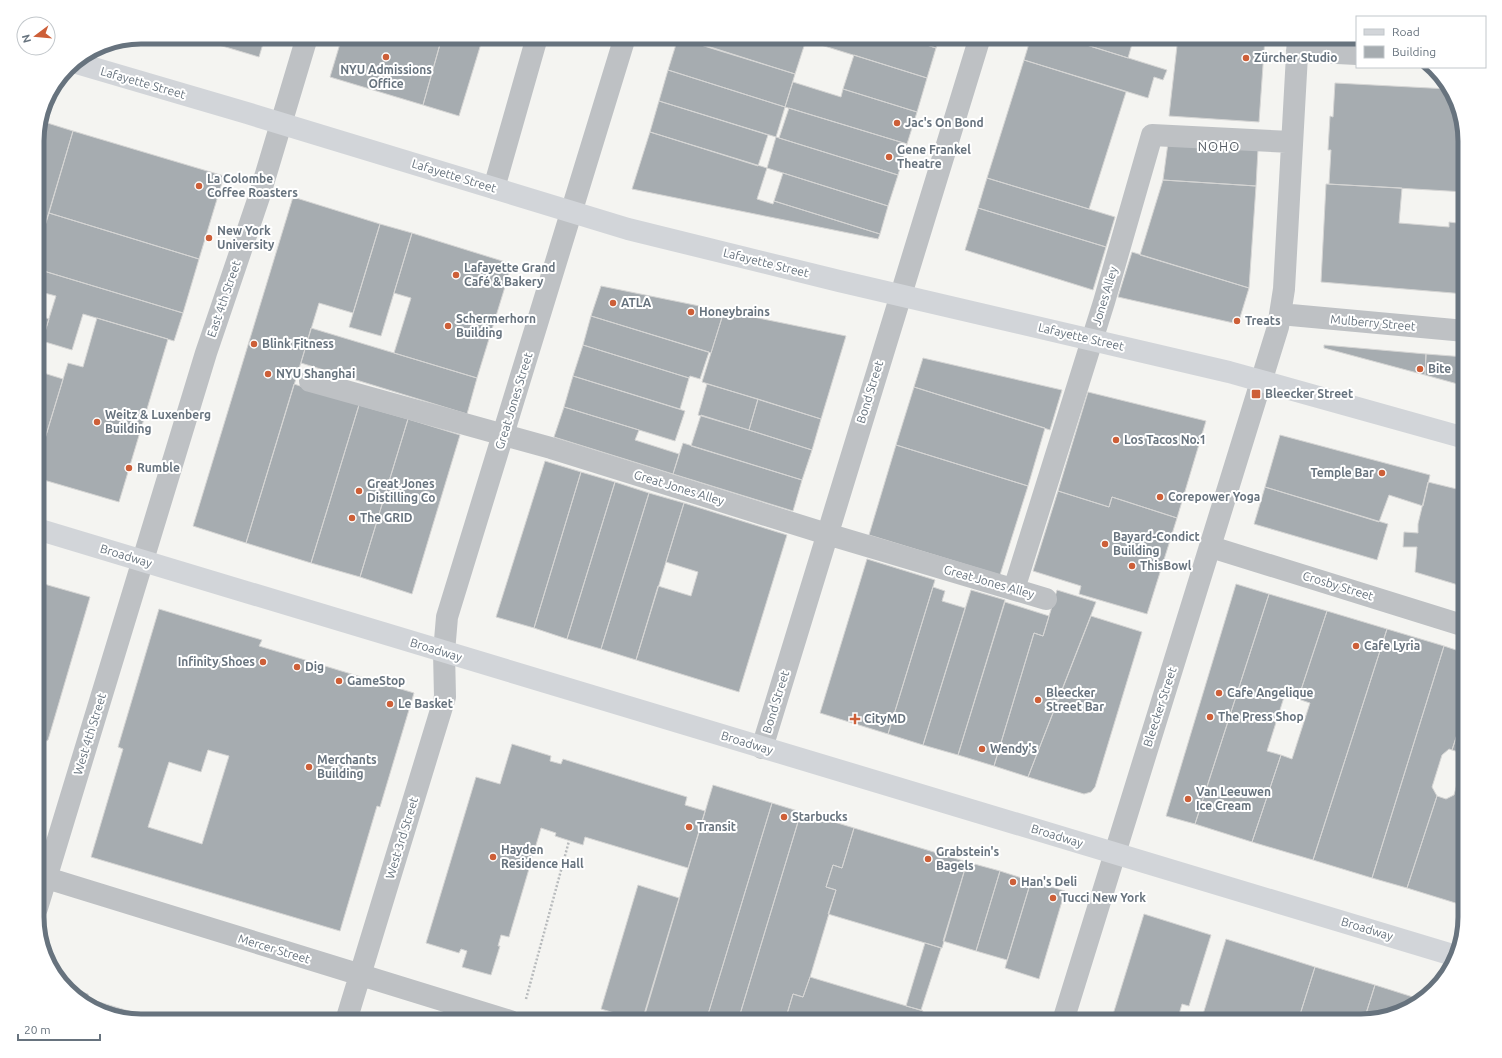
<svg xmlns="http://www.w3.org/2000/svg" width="1502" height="1058" viewBox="0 0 1502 1058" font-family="Ubuntu,sans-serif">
  <rect width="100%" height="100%" fill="#f4f4f1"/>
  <path fill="#a6acb0" stroke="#d5d5d4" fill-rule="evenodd" d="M192,37H265L259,57Z
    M342,37H442L423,105L330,77Z
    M442,37H483L459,116L423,105Z
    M679,37H783L805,43L795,74Z
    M824,37H902L936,48L927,78L821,45Z
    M902,37H940L936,48Z
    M1031,37H1061L1167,70L1163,80L1154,77L1148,98L1024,60Z
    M1061,37H1134L1128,58Z
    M1178,37H1265L1259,122L1169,116Z
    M678,38L795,74L785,107L668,70Z
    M854,55L927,78L917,112L843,89Z
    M1024,60L1126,92L1089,209L987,178Z
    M668,70L785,107L776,137L659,101Z
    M793,82L841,97L843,89L917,112L907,144L785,107Z
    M1335,83L1449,89L1454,95L1465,141V192L1329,184L1331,150H1328L1330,116L1333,117Z
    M659,101L768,135L758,166L650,132Z
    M789,108L907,144L898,175L779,138Z
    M41,121L73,131L37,252V134Z
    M73,131L224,176L199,259L49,213Z
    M650,132L767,168L757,199L773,204L774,201L880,234L878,239L632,189Z
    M776,137L898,175L888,206L767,168Z
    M1168,143L1258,149L1256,186L1163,180Z
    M783,173L888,206L880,234L774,201Z
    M987,178L1115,217L1106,247L978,208Z
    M1163,180L1256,186L1249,288L1140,255Z
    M1326,184L1402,188L1399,223L1449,227V222L1465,224V294L1321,282Z
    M293,197L380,224L353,313L319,303L246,543L193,526Z
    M978,208L1106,247L1093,290L965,250Z
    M49,213L199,259L183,313L37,269V252Z
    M380,224L412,233L381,336L349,327Z
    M412,233L512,264L477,378L394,353L411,298L394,293Z
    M1132,252L1249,288L1238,324L1118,297Z
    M37,269L183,313L174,341L83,314L72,350L42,341L56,296L37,291Z
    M601,286L724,311L711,353L591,316Z
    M724,311L846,336L821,419L702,382Z
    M37,315L49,319L37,358Z
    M591,316L709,352L700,379L690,376L689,378L583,345Z
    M97,318L168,339L119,502L37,478V465L68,363L83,367Z
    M311,328L477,378L467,414L301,363Z
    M583,345L689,378L680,409L573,376Z
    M1324,345L1426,354L1425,375L1324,348Z
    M1426,354L1465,357V386L1425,375Z
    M923,358L1062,390L1050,430L914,387Z
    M37,371L63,379L37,465Z
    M573,376L685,411L675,441L564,407Z
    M294,384L359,405L311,563L246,543Z
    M707,384L758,399L749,430L698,415Z
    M914,387L1045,428L1028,486L896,445Z
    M1088,392L1206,421L1177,518L1112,497L1109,507L1058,491Z
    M758,399L821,419L812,450L749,430Z
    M359,405L408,419L360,577L311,563Z
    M564,407L639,430L635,440L679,454L673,474L554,437Z
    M701,415L812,450L802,480L691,446Z
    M408,419L460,435L412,594L360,577Z
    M1280,435L1430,475L1423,506L1389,495L1379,522L1265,487Z
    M683,443L802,480L793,511L673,474Z
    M896,445L1028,486L1000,575L869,535Z
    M545,461L581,472L534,628L496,617Z
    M581,472L615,482L567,639L534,628Z
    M615,482L649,493L601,649L567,639Z
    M1428,482L1465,491V587L1415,572L1417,547H1403L1404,532L1418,533V524Z
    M1265,487L1388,524L1377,560L1254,524Z
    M1058,491L1109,507L1112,497L1177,518L1147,614L1079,594L1081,586L1033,571Z
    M649,493L684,503L636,660L601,649Z
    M684,503L787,535L739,692L636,660L658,586L691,596L698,572L666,562Z
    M867,559L935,580L888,734L820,713Z
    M37,582L90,597L48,740L37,746Z
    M1236,584L1269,594L1195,824L1166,816Z
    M933,587L945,591L942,601L965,608L923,745L888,734Z
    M971,590L1005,600L958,755L923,745Z
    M1057,590L1096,602L1028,777L994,766L1034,633L1043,636Z
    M1269,594L1327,611L1298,699L1285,694L1267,751L1281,755L1252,842L1195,824Z
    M1005,602L1049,616L1043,636L1034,633L994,766L958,755Z
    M159,609L262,640L259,646L414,693L380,807L377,806L340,931L91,857L123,749L118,747ZM208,750L229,756L202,844L148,827L169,762L201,772Z
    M1327,611L1387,629L1313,860L1252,842L1281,755L1292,759L1310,703L1298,699Z
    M1091,616L1142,632L1095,787L1091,792L1084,794L1028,777Z
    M1387,629L1444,646L1372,878L1313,860Z
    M1444,646L1465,653V710L1452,750L1449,749L1442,755L1432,787L1437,796L1407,888L1372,878Z
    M1465,710V895L1462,905L1407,888L1437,796L1446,799L1454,795L1463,762L1459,752L1452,750Z
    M512,744L551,756L550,761L561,764L563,759L687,797L685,805L705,811L688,868L585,837L583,845L555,836L556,833L541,828L509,937L501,935L498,946H500L491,975L462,967L467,951L461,949L459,953L426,943L476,777L500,784Z
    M713,785L772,803L706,1021H643Z
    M772,803L801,812L738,1021H706Z
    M801,812L854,828L842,868L833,865L826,887L836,890L810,977L803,997L793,994L787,1014L797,1017L796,1021H738Z
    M854,828L967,862L942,948L828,914L836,890L826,887L833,865L842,868Z
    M967,862L1000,871L976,951L943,941Z
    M1000,871L1031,881L1007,960L976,951Z
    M1031,881L1065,891L1039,979L1005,968Z
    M638,885L679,898L642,1021L601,1009Z
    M1144,914L1211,935L1189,1006L1182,1004L1177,1021H1111Z
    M1226,939L1315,967L1298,1021H1201Z
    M925,943L941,948L921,1010L906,1006Z
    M1315,967L1375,985L1364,1020L1298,1021Z
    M810,977L923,1011L920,1021H796L797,1017L787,1014L793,994L803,997Z
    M1375,985L1416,998L1413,1005L1407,1010L1364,1020Z
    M68,988L88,994L89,999L162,1021H141L107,1015L78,1000Z"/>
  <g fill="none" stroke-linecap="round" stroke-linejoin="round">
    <path stroke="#b7babc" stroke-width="2.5" stroke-dasharray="2 2" stroke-linecap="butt" d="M526,999L569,841"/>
    <path stroke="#bec1c4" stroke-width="22" d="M1297,51L1357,54
      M494,188L537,37
      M1280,314L1465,331
      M310,381L551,448L827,534L1046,599
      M1211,547L1465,626
      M1014,589L1104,302L1152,135L1291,142
      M762,748L980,37
      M37,875L510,1021
      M37,908L206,353L259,197L307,37
      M346,1021L445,697L444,652L447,617L625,37
      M1063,1021L1278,327L1284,289L1298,37"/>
    <path stroke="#d2d5d9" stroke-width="22" d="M73,62L247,113L628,229L839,281L1229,372L1465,438
      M37,529L1456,956"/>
  </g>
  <g fill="#cd5f38" stroke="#fff" stroke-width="1.5">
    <circle cx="386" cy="57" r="4"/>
    <circle cx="1246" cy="58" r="4"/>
    <circle cx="897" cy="123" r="4"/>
    <circle cx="889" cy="157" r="4"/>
    <circle cx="199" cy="186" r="4"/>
    <circle cx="209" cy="238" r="4"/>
    <circle cx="456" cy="275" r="4"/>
    <circle cx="613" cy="303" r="4"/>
    <circle cx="691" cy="312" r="4"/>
    <circle cx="1237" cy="321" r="4"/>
    <circle cx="448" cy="326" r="4"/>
    <circle cx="254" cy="344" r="4"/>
    <circle cx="1420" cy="369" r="4"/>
    <circle cx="268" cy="374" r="4"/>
    <rect x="1251" y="389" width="10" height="10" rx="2"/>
    <circle cx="97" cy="422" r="4"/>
    <circle cx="1116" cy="440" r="4"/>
    <circle cx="129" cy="468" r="4"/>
    <circle cx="1382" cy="473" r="4"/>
    <circle cx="359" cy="491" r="4"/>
    <circle cx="1160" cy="497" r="4"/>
    <circle cx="352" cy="518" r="4"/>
    <circle cx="1105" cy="544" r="4"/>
    <circle cx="1132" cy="566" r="4"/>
    <circle cx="1356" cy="646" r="4"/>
    <circle cx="263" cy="662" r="4"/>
    <circle cx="297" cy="667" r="4"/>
    <circle cx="339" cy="681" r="4"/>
    <circle cx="1219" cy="693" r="4"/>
    <circle cx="1038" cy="700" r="4"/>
    <circle cx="390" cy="704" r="4"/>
    <circle cx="1210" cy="717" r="4"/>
    <path d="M853 713h4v4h4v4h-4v4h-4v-4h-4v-4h4z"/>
    <circle cx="982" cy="749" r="4"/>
    <circle cx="309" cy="767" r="4"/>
    <circle cx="1188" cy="799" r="4"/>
    <circle cx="784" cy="817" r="4"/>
    <circle cx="689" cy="827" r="4"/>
    <circle cx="493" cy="857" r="4"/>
    <circle cx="928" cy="859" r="4"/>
    <circle cx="1013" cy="882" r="4"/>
    <circle cx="1053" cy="898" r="4"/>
  </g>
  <g text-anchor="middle" stroke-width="4" stroke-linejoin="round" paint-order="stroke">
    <g font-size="12" font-weight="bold" fill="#67737e" stroke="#fff" text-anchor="start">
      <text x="1254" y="62">Zürcher Studio</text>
      <text x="386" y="74" text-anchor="middle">NYU Admissions<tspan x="386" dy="14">Office</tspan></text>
      <text x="905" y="127">Jac's On Bond</text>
      <text x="897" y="154">Gene Frankel<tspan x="897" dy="14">Theatre</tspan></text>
      <text x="207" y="183">La Colombe<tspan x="207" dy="14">Coffee Roasters</tspan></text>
      <text x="217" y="235">New York<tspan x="217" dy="14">University</tspan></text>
      <text x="464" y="272">Lafayette Grand<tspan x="464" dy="14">Café &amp; Bakery</tspan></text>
      <text x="621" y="307">ATLA</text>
      <text x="699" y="316">Honeybrains</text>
      <text x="456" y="323">Schermerhorn<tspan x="456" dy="14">Building</tspan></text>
      <text x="1245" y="325">Treats</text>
      <text x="262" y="348">Blink Fitness</text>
      <text x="1428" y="373">Bite</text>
      <text x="276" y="378">NYU Shanghai</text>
      <text x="1265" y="398">Bleecker Street</text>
      <text x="105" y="419">Weitz &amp; Luxenberg<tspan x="105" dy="14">Building</tspan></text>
      <text x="1124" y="444">Los Tacos No.1</text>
      <text x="137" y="472">Rumble</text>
      <text x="1374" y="477" text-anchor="end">Temple Bar</text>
      <text x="367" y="488">Great Jones<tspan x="367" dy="14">Distilling Co</tspan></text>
      <text x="1168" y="501">Corepower Yoga</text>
      <text x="360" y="522">The GRID</text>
      <text x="1113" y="541">Bayard-Condict<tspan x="1113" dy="14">Building</tspan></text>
      <text x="1140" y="570">ThisBowl</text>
      <text x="1364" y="650">Cafe Lyria</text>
      <text x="255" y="666" text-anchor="end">Infinity Shoes</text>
      <text x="305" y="671">Dig</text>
      <text x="347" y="685">GameStop</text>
      <text x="1046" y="697">Bleecker<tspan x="1046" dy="14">Street Bar</tspan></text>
      <text x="1227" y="697">Cafe Angelique</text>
      <text x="398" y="708">Le Basket</text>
      <text x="1218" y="721">The Press Shop</text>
      <text x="864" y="723">CityMD</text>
      <text x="990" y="753">Wendy's</text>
      <text x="317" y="764">Merchants<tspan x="317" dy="14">Building</tspan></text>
      <text x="1196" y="796">Van Leeuwen<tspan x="1196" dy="14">Ice Cream</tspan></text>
      <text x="792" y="821">Starbucks</text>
      <text x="697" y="831">Transit</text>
      <text x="501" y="854">Hayden<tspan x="501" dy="14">Residence Hall</tspan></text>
      <text x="936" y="856">Grabstein's<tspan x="936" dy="14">Bagels</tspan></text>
      <text x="1021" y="886">Han's Deli</text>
      <text x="1061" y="902">Tucci New York</text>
    </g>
    <g font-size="12" fill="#67737e" stroke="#fff">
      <text transform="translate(143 83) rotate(16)" y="4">Lafayette Street</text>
      <text transform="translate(454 176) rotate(17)" y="4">Lafayette Street</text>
      <text transform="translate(766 263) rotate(14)" y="4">Lafayette Street</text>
      <text transform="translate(1105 296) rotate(-73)" y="4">Jones Alley</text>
      <text transform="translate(224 299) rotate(-71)" y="4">East 4th Street</text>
      <text transform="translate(1373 323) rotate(5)" y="4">Mulberry Street</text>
      <text transform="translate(1081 337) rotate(13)" y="4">Lafayette Street</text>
      <text transform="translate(870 392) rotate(-73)" y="4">Bond Street</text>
      <text transform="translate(514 401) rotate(-73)" y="4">Great Jones Street</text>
      <text transform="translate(679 488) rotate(17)" y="4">Great Jones Alley</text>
      <text transform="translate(126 556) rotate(17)" y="4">Broadway</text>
      <text transform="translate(989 582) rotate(16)" y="4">Great Jones Alley</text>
      <text transform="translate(1338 586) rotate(17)" y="4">Crosby Street</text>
      <text transform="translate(436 650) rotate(17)" y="4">Broadway</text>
      <text transform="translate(776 702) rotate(-73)" y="4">Bond Street</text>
      <text transform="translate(1160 707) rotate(-72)" y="4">Bleecker Street</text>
      <text transform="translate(90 734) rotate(-73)" y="4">West 4th Street</text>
      <text transform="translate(747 743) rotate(17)" y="4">Broadway</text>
      <text transform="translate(1057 836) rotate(17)" y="4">Broadway</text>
      <text transform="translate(402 838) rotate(-73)" y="4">West 3rd Street</text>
      <text transform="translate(1367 929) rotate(17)" y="4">Broadway</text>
      <text transform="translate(274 949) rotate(17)" y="4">Mercer Street</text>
    </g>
    <g font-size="13" letter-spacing="1" fill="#545c64" stroke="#fff">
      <text x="1219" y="151">NOHO</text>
    </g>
  </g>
  <path d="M0 0H1502V1058H0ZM141 44H1361A97 97 0 0 1 1458 141V917A97 97 0 0 1 1361 1014H141A97 97 0 0 1 44 917V141A97 97 0 0 1 141 44Z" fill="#fff" fill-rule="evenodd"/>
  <path fill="none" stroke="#67737e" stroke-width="5" d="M141 44H1361A97 97 0 0 1 1458 141V917A97 97 0 0 1 1361 1014H141A97 97 0 0 1 44 917V141A97 97 0 0 1 141 44Z"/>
  <rect x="1356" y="16" width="130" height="52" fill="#ffffff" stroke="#c2c7cb"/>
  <rect x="1364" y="29" width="20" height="6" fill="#d2d5d9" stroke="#c2c7cb"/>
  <text x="1392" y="36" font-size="12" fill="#67737e">Road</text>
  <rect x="1364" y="46" width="20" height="12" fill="#a6acb0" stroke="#c2c7cb"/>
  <text x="1392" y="56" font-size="12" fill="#67737e">Building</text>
  <g transform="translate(36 36) rotate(254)"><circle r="19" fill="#ffffff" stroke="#c2c7cb"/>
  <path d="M0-3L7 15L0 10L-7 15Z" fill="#cd5f38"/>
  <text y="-6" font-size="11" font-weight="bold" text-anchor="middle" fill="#67737e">N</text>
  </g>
  <path d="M18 1034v6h82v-6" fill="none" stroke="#67737e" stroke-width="2"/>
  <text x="24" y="1034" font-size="12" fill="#67737e" stroke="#ffffff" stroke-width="3" paint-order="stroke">20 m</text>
</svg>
